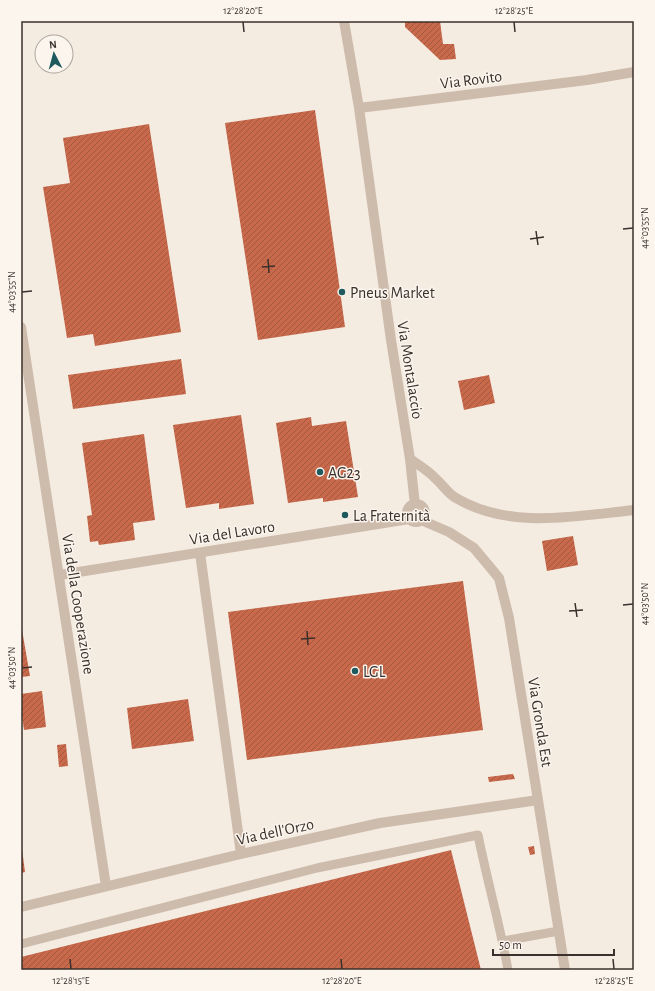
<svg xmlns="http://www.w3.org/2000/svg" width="655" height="991" viewBox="0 0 655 991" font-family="'Alegreya Sans',sans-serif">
  <defs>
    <pattern id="building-hatch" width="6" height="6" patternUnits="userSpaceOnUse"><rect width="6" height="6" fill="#c8694b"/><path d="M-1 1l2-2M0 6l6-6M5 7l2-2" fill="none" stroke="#a4573f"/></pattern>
  </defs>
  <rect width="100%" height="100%" fill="#f4ebe1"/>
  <path fill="url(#building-hatch)" d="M405,21H440L443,44H454L456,59L440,60L405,27Z
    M315,110L345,327L258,340L225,123Z
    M149,124L181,332L95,346L93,334L67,338L43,187L70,183L63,138Z
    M181,359L186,394L73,409L68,375Z
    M489,375L495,403L464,410L458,381Z
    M241,415L254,504L219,509V503L186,508L173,425Z
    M311,417L312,426L346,421L358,497L323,502V498L288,503L276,423Z
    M144,434L155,520L133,523L135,540L99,545L98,541L90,542L87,516L92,515L82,443Z
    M573,536L578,565L547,571L542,541Z
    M463,581L483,730L247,760L228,612Z
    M21,624L30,676L21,677Z
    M42,691L46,727L24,730L21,709V694Z
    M188,699L194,741L132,749L127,708Z
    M66,744L68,766L59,767L57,745Z
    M513,774L515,779L489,782L488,777Z
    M534,846L535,854L530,855L528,847Z
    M21,849H22L25,872L21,873Z
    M451,850L481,970H21V957Z"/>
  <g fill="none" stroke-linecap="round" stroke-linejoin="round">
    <path stroke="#cdbbac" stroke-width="9" d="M503,941L559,931
      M21,944L317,868L478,835C487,880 500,925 508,970"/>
    <path stroke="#cdbbac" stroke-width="10" d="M344,21L359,108L391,340L410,459C419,465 429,471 436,479C443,485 448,494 456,498C510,530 575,516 634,510
      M359,108L587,80L634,72
      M21,327L106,886
      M410,459L415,505
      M407 513a9 9 0 1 1 18 0a9 9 0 1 1-18 0Z
      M421,520L449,532L474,548L499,578L509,618L565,970
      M200,553L241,854
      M60,575L409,519
      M21,907L241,854L380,823L538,800"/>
  </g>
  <path fill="none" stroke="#3b302b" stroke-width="1.5" d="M243,22L244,32M514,22L515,32M623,229L633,228M536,231L538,245M530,239L544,237M268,259L269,273M262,267L275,266M22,292L32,291M575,603L577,617M623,605L633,604M569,611L583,610M307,631L308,645M301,639L315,638M22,668L32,667M70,959L71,969M341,959L342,969M613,959L614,969"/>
  <g fill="#1f5a5e" stroke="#fbf5ee" stroke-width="1.5">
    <circle cx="342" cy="292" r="4"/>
    <circle cx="320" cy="472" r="4"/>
    <circle cx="345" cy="515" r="4"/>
    <circle cx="355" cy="671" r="4"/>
  </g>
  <g text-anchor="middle" stroke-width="3" stroke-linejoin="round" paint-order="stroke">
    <g font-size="16" fill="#3b302b" stroke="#fbf5ee">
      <text transform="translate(471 79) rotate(-7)" y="6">Via Rovito</text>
      <text transform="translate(411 370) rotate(81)" y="6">Via Montalaccio</text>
      <text transform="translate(232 532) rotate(-9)" y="6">Via del Lavoro</text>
      <text transform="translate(79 604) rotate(81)" y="6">Via della Cooperazione</text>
      <text transform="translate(541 722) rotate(81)" y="6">Via Gronda Est</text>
      <text transform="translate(275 831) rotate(-12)" y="6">Via dell'Orzo</text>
    </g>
    <g font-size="16" fill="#3b302b" stroke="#fbf5ee" text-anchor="start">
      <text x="350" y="298">Pneus Market</text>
      <text x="328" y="478">AG23</text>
      <text x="353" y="521">La Fraternità</text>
      <text x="363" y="677">LGL</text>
    </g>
  </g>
  <rect width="655" height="991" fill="none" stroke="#fbf5ee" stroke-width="44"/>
  <g transform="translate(54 54) rotate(354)"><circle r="19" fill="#fbf5ee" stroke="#aea6a0"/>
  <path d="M0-3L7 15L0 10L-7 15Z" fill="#1f5a5e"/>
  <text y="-6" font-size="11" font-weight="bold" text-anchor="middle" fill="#3b302b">N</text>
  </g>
  <path d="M493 949v6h121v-6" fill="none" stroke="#3b302b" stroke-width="2"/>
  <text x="499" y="949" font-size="12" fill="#3b302b" stroke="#fbf5ee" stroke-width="3" paint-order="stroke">50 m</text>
  <rect x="22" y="22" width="611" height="947" fill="none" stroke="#3b302b" stroke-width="1.5"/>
  <g font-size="10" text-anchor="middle" fill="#3b302b">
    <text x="243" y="14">12°28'20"E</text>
    <text x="514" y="14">12°28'25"E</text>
    <text transform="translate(644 228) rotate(-90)" y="4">44°03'55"N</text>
    <text transform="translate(11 292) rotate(-90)" y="4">44°03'55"N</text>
    <text transform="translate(644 604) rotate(-90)" y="4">44°03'50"N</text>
    <text transform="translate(11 668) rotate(-90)" y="4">44°03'50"N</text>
    <text x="71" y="984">12°28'15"E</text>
    <text x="342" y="984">12°28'20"E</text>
    <text x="614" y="984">12°28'25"E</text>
  </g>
</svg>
